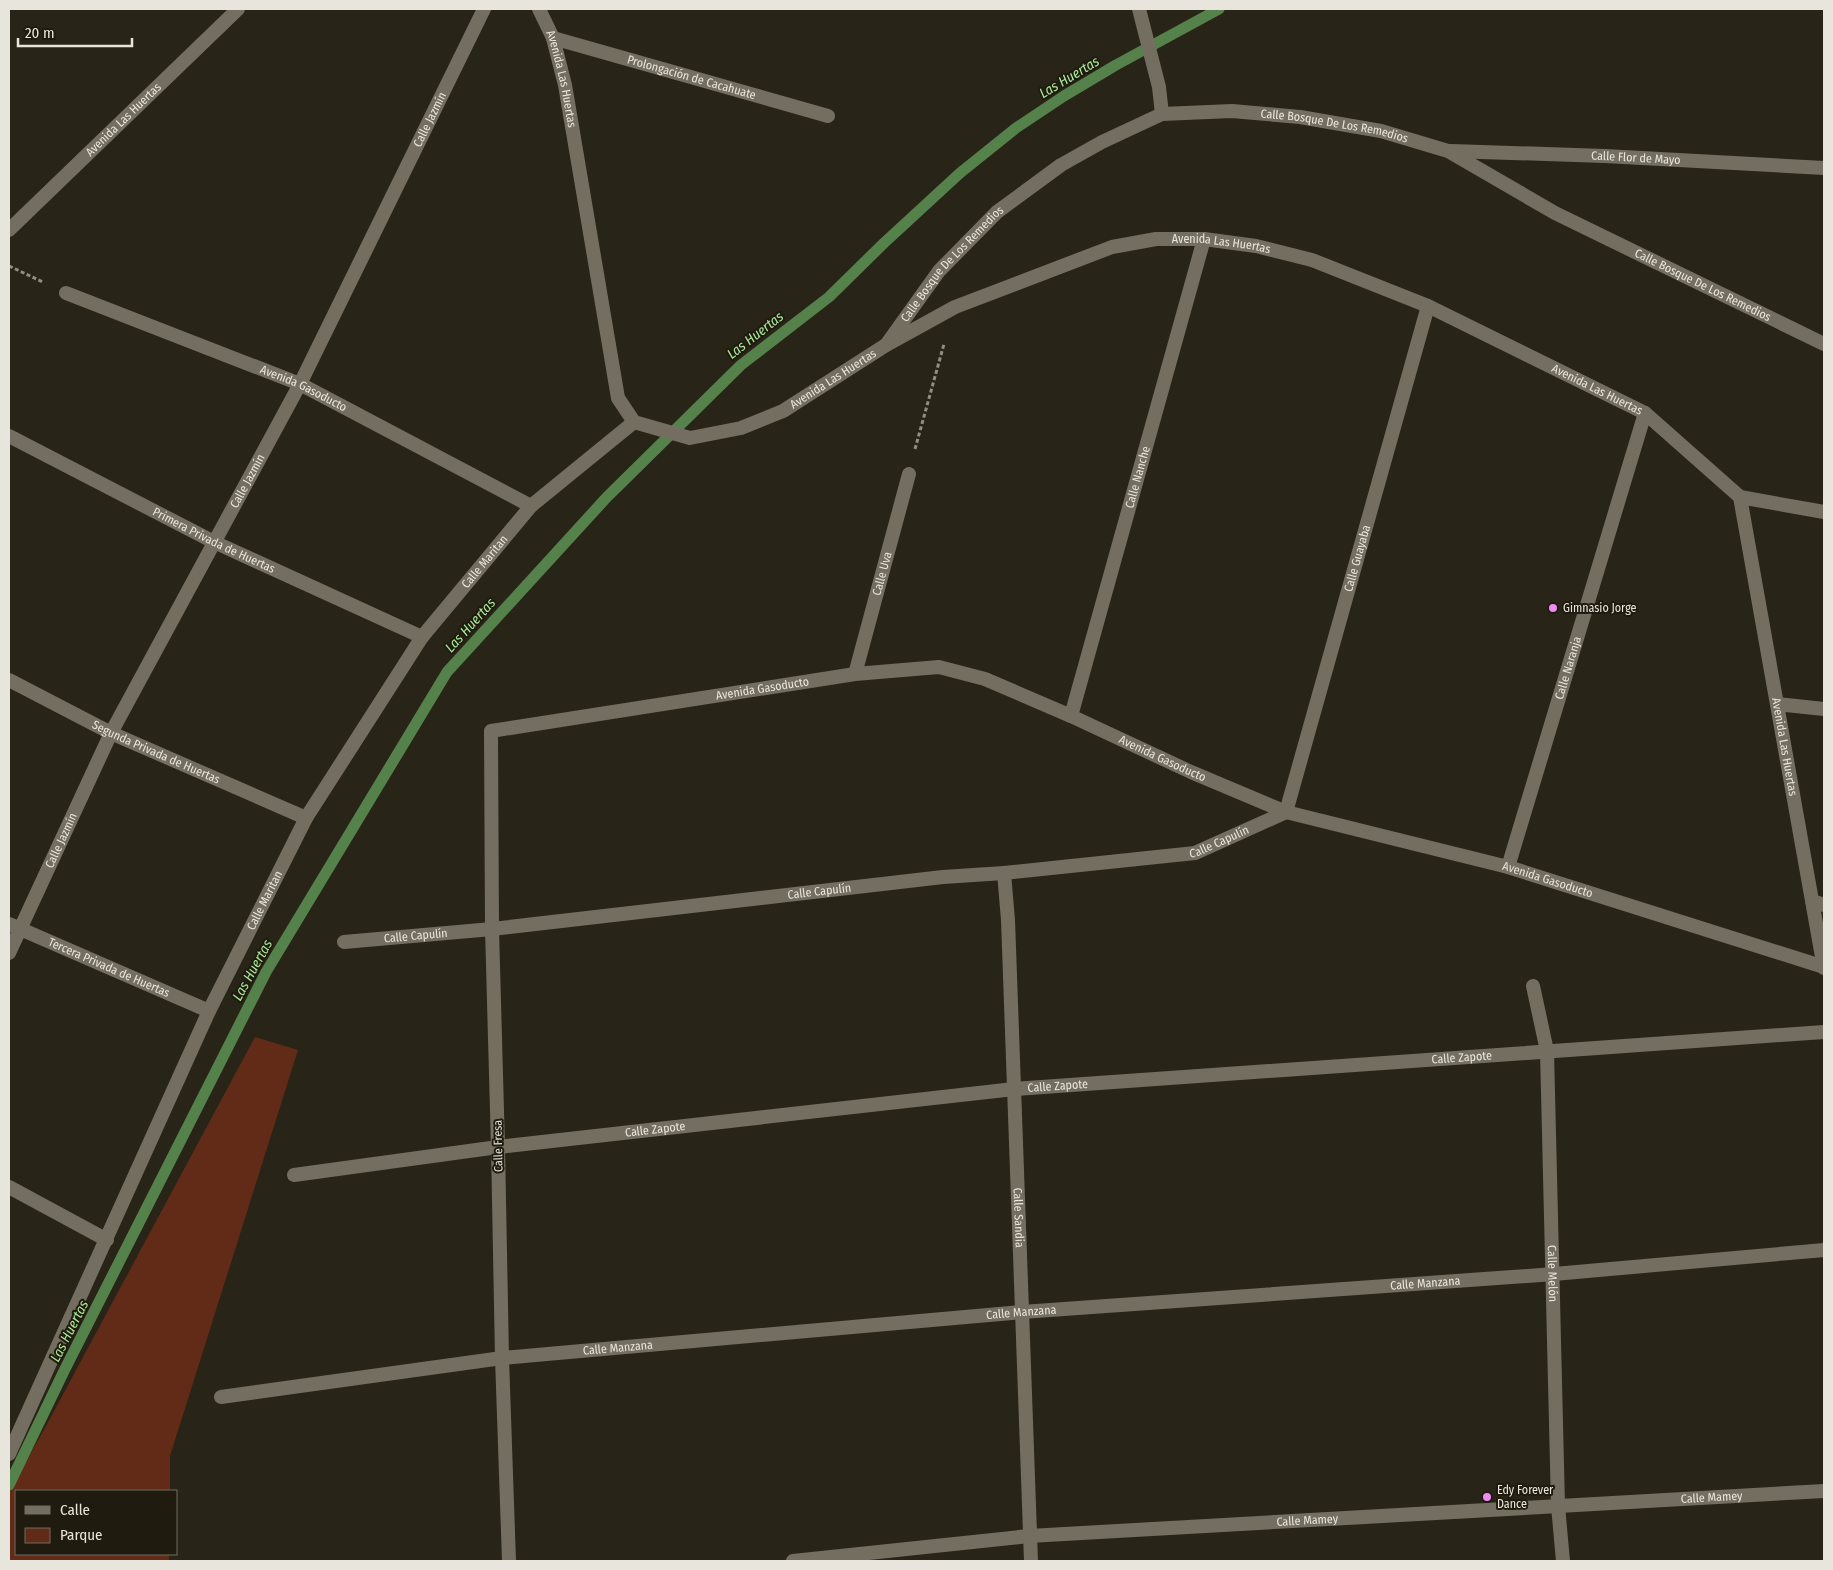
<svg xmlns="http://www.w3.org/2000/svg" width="1833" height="1570" viewBox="0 0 1833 1570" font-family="'Fira Sans Condensed',sans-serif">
  <rect width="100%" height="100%" fill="#292418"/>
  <path fill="#612b17" d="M255,1037L298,1050L170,1456V1491H16V1554H169V1561H9V1492L46,1426Z"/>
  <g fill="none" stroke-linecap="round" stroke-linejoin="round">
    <path stroke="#55814b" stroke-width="11" d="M9,1485L64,1371L266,972L447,672L607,497L741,365L829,297L884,243L960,173L1016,128L1064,96L1116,65L1219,9"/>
    <path stroke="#918d83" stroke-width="3" stroke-dasharray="4 2.5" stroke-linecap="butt" d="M9,266L43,282
      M915,449L944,344"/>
    <g stroke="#746e60" stroke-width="14">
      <path d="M1139,9L1159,87L1162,114"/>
      <path id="s1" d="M553,38L828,116"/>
      <path id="s2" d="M1451,151L1605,156L1824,168"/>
      <path id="s3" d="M66,293L300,384L531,506"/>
      <path id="s4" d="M886,345L939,271L997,212L1061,165L1102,142L1162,114L1232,111L1300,117L1381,131L1448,151L1555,213L1824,344"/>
      <path id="s5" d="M9,436L214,542L422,637"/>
      <path d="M1740,497L1824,512"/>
      <path id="s6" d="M855,674L909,474"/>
      <path id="s7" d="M9,680L111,733L306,818"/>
      <path d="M1777,704L1824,709"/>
      <path id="s8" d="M1071,716L1204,239"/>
      <path id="s9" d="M1508,867L1645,413"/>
      <path id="s10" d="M1004,873L1008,920L1031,1561"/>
      <path d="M1812,901L1824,905"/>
      <path id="s11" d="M9,924L209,1011"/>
      <path id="s12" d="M344,942L492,929L943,877L1004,873L1195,853L1286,812L1428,306"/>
      <path id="s13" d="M9,953L111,733L300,384L484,9"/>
      <path id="s14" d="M1533,986L1547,1051L1558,1506L1563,1561"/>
      <path id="s15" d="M294,1175L498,1147L1014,1089L1824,1032"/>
      <path d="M9,1187L107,1240"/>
      <path id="s16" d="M221,1397L502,1358L1022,1312L1554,1274L1824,1250"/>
      <path id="s17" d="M9,1454L209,1011L306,818L422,637L531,506L634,422"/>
      <path id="s18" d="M509,1561L502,1358L498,1147L492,929L491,731L855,674L939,667L985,679L1071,716L1191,772L1286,812L1508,867L1824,967"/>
      <path id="s19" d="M793,1561L1029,1536L1824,1491"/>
    </g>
    <g stroke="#746e60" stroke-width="14">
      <path id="s20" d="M539,9L553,38L565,85L618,398L634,422L690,438L741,428L783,411L886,345L955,307L1112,247L1156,239H1204L1256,246L1312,260L1428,306L1645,413L1740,497L1824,968"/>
      <path id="s21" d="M9,230L238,9"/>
    </g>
  </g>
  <g fill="#f08bf6" stroke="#1f1b0f" stroke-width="2">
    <circle cx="1553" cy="608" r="5"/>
    <circle cx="1487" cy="1497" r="5"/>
  </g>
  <g text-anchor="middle" stroke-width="4" stroke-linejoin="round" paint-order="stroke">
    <g font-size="12" fill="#e8e5dc" stroke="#1f1b0f">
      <text dy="4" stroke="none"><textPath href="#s1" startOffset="144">Prolongación de Cacahuate</textPath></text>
      <text dy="4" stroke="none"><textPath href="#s20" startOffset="74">Avenida Las Huertas</textPath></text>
      <text dy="4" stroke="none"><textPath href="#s21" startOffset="159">Avenida Las Huertas</textPath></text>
      <text dy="4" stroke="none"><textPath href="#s13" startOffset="934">Calle Jazmín</textPath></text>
      <text dy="4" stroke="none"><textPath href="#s4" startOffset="540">Calle Bosque De Los Remedios</textPath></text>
      <text dy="4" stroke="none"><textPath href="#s2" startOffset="185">Calle Flor de Mayo</textPath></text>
      <text dy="4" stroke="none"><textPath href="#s20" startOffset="1062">Avenida Las Huertas</textPath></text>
      <text dy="4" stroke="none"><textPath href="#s4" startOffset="105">Calle Bosque De Los Remedios</textPath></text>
      <text dy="4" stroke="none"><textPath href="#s4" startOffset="945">Calle Bosque De Los Remedios</textPath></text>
      <text dy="4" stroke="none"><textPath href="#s20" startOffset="642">Avenida Las Huertas</textPath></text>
      <text dy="4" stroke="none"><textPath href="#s3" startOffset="256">Avenida Gasoducto</textPath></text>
      <text dy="4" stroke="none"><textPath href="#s20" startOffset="1468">Avenida Las Huertas</textPath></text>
      <text dy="4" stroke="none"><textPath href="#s8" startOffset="248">Calle Nanche</textPath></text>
      <text dy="4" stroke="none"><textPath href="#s13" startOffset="529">Calle Jazmín</textPath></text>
      <text dy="4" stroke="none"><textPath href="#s5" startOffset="230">Primera Privada de Huertas</textPath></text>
      <text dy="4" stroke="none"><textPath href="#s12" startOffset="1219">Calle Guayaba</textPath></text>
      <text dy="4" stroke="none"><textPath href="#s17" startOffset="1015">Calle Maritan</textPath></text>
      <text dy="4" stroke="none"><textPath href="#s6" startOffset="104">Calle Uva</textPath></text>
      <text dy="4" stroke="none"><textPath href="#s9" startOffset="208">Calle Naranja</textPath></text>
      <text dy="4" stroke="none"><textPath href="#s18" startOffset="1105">Avenida Gasoducto</textPath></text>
      <text dy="4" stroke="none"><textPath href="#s20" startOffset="1902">Avenida Las Huertas</textPath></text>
      <text dy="4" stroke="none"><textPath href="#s7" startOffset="164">Segunda Privada de Huertas</textPath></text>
      <text dy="4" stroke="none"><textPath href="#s18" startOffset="1525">Avenida Gasoducto</textPath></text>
      <text dy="4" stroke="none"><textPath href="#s12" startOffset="882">Calle Capulín</textPath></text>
      <text dy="4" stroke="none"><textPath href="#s13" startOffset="124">Calle Jazmín</textPath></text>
      <text dy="4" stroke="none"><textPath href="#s18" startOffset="1930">Avenida Gasoducto</textPath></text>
      <text dy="4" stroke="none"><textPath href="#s12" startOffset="478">Calle Capulín</textPath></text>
      <text dy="4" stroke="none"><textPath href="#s17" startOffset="610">Calle Maritan</textPath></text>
      <text dy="4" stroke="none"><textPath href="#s12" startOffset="72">Calle Capulín</textPath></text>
      <text dy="4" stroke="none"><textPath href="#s11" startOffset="109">Tercera Privada de Huertas</textPath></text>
      <text dy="4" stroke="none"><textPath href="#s15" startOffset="1174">Calle Zapote</textPath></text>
      <text dy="4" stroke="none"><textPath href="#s15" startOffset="769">Calle Zapote</textPath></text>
      <text dy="4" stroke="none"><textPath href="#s15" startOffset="364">Calle Zapote</textPath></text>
      <text transform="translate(498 1146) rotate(-91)" y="4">Calle Fresa</text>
      <text dy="4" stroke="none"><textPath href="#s10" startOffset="345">Calle Sandia</textPath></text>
      <text dy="4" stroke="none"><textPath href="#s14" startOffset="289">Calle Melón</textPath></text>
      <text dy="4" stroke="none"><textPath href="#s16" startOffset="1210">Calle Manzana</textPath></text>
      <text dy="4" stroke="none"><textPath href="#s16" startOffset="805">Calle Manzana</textPath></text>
      <text dy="4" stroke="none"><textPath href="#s16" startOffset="400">Calle Manzana</textPath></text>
      <text dy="4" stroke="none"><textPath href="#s19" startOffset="921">Calle Mamey</textPath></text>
      <text dy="4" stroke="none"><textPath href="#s19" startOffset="516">Calle Mamey</textPath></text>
    </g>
    <g font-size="12" fill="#e8e5dc" stroke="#1f1b0f" text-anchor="start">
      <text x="1563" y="612">Gimnasio Jorge</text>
      <text x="1497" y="1494">Edy Forever<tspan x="1497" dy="14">Dance</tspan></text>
    </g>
    <g font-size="14" font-style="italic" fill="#a8e899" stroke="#1f1b0f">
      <text transform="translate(1069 77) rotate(-31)" y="5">Las Huertas</text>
      <text transform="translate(755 335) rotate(-38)" y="5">Las Huertas</text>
      <text transform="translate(470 625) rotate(-48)" y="5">Las Huertas</text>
      <text transform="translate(252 970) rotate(-61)" y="5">Las Huertas</text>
      <text transform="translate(69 1331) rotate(-63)" y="5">Las Huertas</text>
    </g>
  </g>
  <rect width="1833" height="1570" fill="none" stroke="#e8e5dc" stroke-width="20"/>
  <rect x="15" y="1490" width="162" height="65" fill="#1f1b0f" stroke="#6f6c61"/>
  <rect x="25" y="1506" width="25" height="8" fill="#746e60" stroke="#6f6c61"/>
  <text x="60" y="1515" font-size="15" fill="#e8e5dc">Calle</text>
  <rect x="25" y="1528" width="25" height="15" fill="#612b17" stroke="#6f6c61"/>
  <text x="60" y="1540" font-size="15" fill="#e8e5dc">Parque</text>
  <path d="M18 38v8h114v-8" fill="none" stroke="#e8e5dc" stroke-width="2.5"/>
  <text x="25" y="38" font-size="15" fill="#e8e5dc" stroke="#1f1b0f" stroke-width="4" paint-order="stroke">20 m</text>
</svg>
